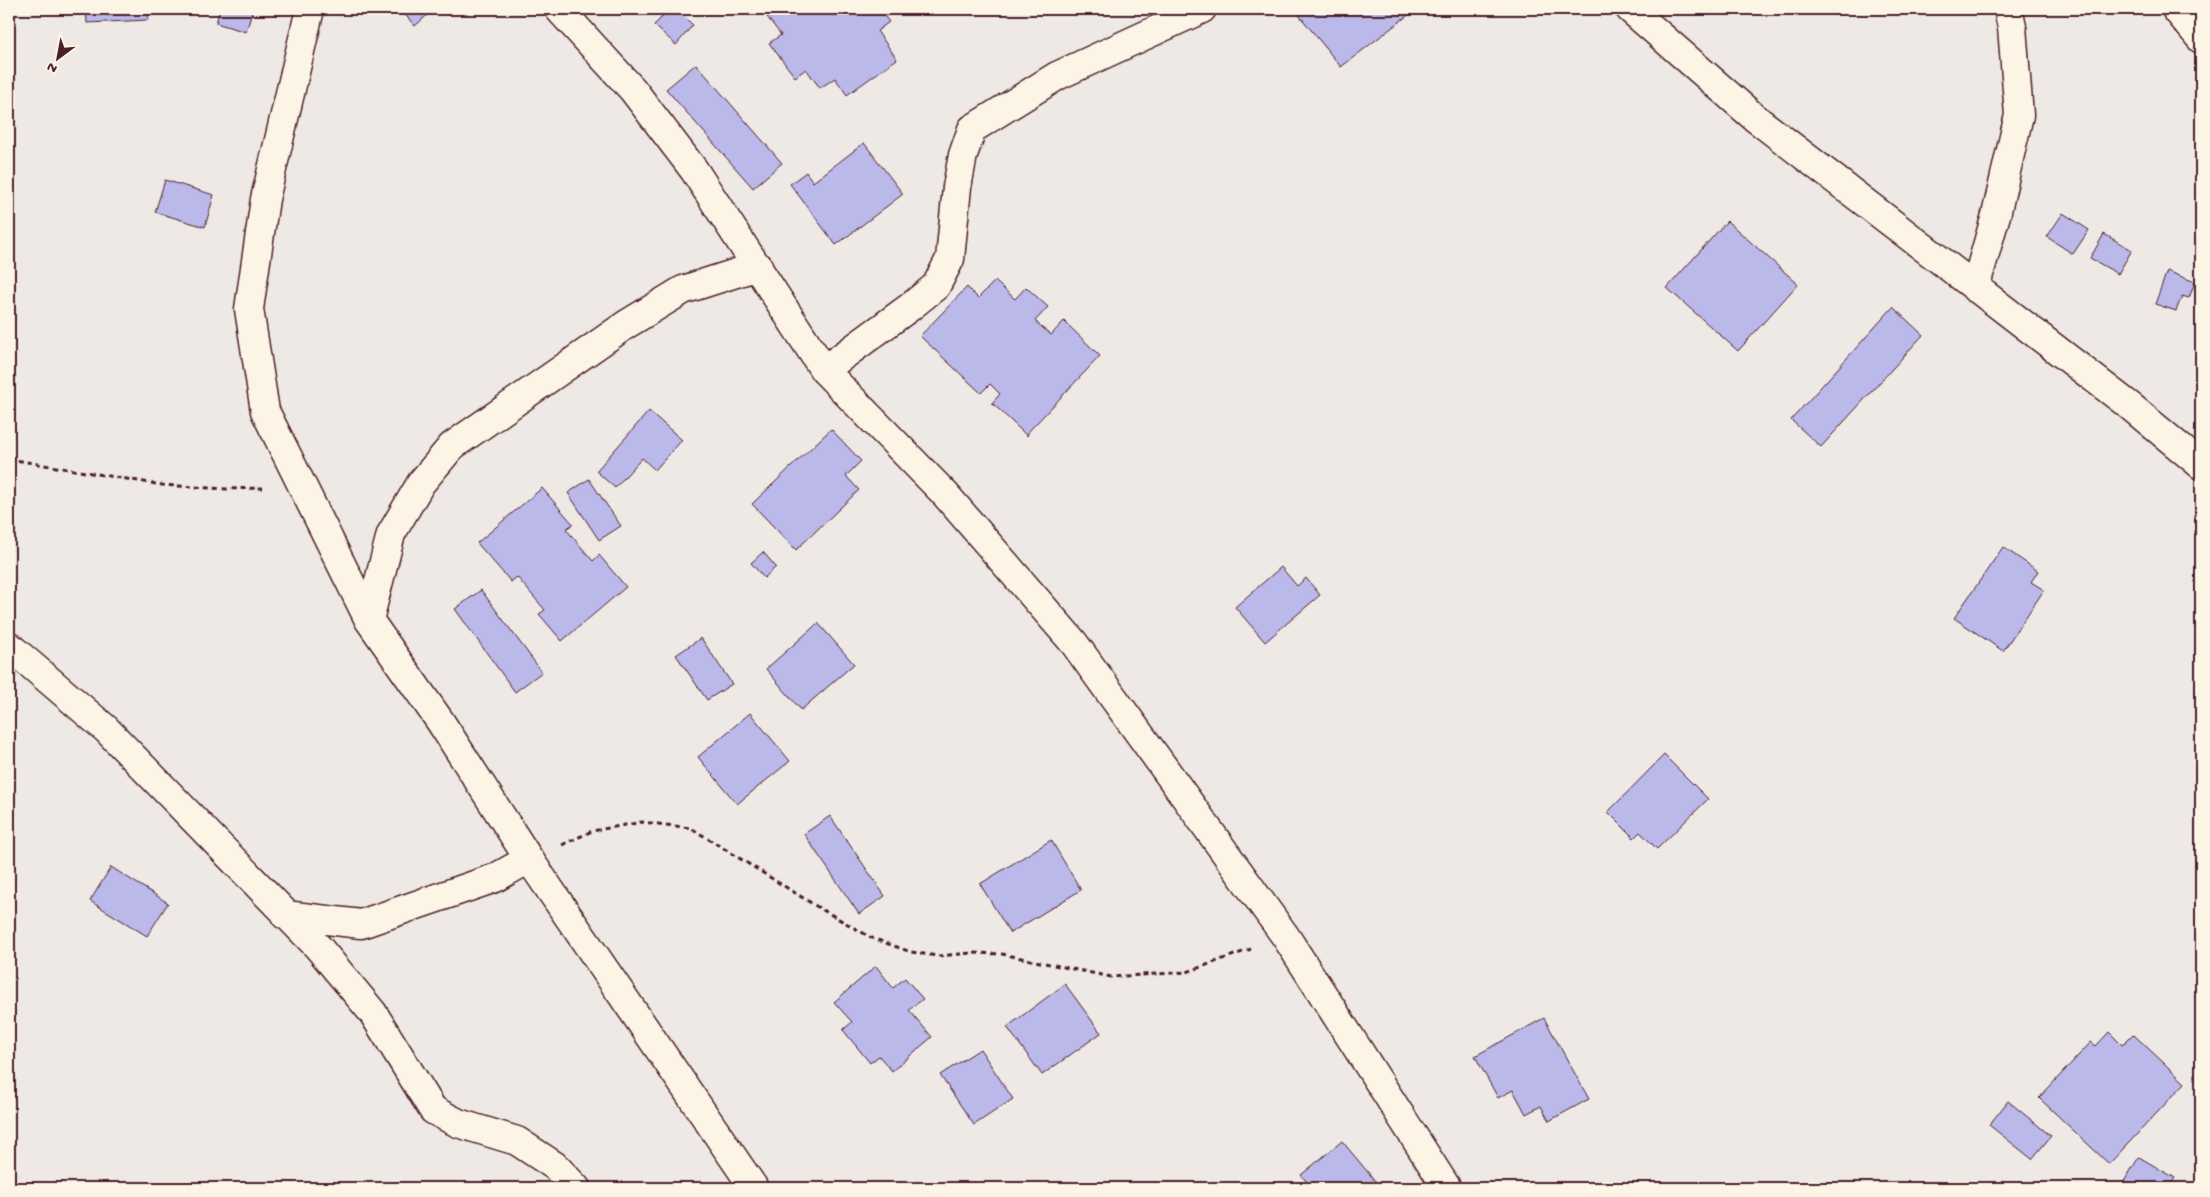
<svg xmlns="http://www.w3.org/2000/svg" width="2210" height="1197" viewBox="0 0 2210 1197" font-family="'Gochi Hand',sans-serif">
  <rect width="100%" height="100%" fill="#efe9e6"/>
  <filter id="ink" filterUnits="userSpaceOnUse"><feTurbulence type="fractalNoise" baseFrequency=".02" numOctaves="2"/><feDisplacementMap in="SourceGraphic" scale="10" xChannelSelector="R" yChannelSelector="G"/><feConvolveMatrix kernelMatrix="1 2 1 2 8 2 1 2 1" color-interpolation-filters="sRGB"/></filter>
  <g filter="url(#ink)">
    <path fill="#bbb8ea" stroke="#4a1f2b" d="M86,9H148V20L87,23Z
      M220,9H253L246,32L216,23Z
      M400,9H434L415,26Z
      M670,9H675L693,25L676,45L654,25Z
      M761,9H879L889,22L877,31L897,59L847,95L835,78L820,88L806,69L795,77L769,43L781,35Z
      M1307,9H1416L1341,67L1299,15Z
      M696,64L782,163L753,188L666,89Z
      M864,143L903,194L836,245L790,184L806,172L813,182Z
      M165,180L214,195L205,227L155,212Z
      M2063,213L2089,230L2073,254L2047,237Z
      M1727,221L1798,284L1738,351L1667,288Z
      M2104,234L2132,250L2118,274L2090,258Z
      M2167,271L2195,282L2189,298L2182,296L2176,311L2155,304Z
      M995,281L1015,299L1026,287L1048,307L1035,321L1051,335L1064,321L1100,356L1029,431L1027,436L992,403L1000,394L990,384L981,393L920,336L967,287L978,298Z
      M1893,307L1923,335L1821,447L1791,420Z
      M649,411L682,440L655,470L642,458L615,488L596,471Z
      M831,429L861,461L846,476L859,490L796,550L752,504Z
      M589,479L621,526L599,540L568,493Z
      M542,488L573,524L566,529L593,561L599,555L626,587L562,641L539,614L545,610L517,577L511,582L477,543Z
      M2003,547L2038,571L2031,582L2044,590L2003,651L1954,618Z
      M763,552L776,567L764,578L751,563Z
      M1281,567L1297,586L1306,578L1320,595L1265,642L1235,607Z
      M481,590L542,672L515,692L455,609Z
      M818,623L854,664L801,710L766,669Z
      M701,638L732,684L707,700L676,655Z
      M750,713L790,761L737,804L698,757Z
      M1664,755L1708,799L1657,849L1640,832L1634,838L1608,812Z
      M830,816L885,896L859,914L804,834Z
      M1051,840L1081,890L1010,933L980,884Z
      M111,867L168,903L147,936L90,901Z
      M876,966L893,988L905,978L923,999L909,1010L932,1037L892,1071L879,1056L870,1063L843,1030L852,1022L834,1002Z
      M1065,984L1101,1033L1042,1075L1007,1027Z
      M1544,1018L1589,1099L1549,1121L1541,1106L1526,1114L1513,1090L1498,1098L1475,1056Z
      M2109,1032L2122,1045L2133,1034L2185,1083L2109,1164L2039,1098L2091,1042L2096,1046Z
      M980,1049L1013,1099L974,1125L940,1075Z
      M2008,1101L2051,1136L2032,1159L1989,1125Z
      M1342,1141L1381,1188H1312L1301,1175Z
      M2139,1157L2175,1178L2169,1188H2120Z"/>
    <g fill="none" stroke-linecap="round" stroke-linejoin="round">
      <defs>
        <path id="minor" d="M310,9L265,199L249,309L265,411L369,620L440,721L529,859L754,1188
          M559,9L633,90L694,170L824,370L945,494L1074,643L1286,937L1447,1188
          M1630,9L1755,118L2130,406L2201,465
          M2176,9L2201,39
          M1975,288L1996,215L2019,115L2012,27L2008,9
          M824,370L910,307L936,286L950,259L957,187L963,155L972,129L1057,76L1202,9
          M369,620L391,534L421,483L452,446L627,324L683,290L758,266
          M9,646L106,729L318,947L373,1013L433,1110L458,1123L517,1141L555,1166L576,1188
          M285,915L361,924L495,878L529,859"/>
      </defs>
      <use href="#minor" stroke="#4a1f2b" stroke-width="31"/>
      <path stroke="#4a1f2b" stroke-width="3" stroke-dasharray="5 4" stroke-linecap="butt" d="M9,459L162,485L226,489L263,488
        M562,845L592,831L642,822L691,828L816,906L872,938L911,952L937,956L972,953L1002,954L1111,977L1187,972L1251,949"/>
      <use href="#minor" stroke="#fcf5e5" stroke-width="28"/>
    </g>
  </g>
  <rect width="2210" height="1197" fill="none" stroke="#fcf5e5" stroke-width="30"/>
  <rect x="15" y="15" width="2180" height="1167" fill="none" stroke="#4a1f2b" stroke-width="2" filter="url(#ink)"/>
  <g transform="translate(58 58) rotate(212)" stroke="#fcf5e5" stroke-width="4" paint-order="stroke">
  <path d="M0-4L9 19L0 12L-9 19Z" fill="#4a1f2b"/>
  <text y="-8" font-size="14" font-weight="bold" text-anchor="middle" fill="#4a1f2b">N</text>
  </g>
</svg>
